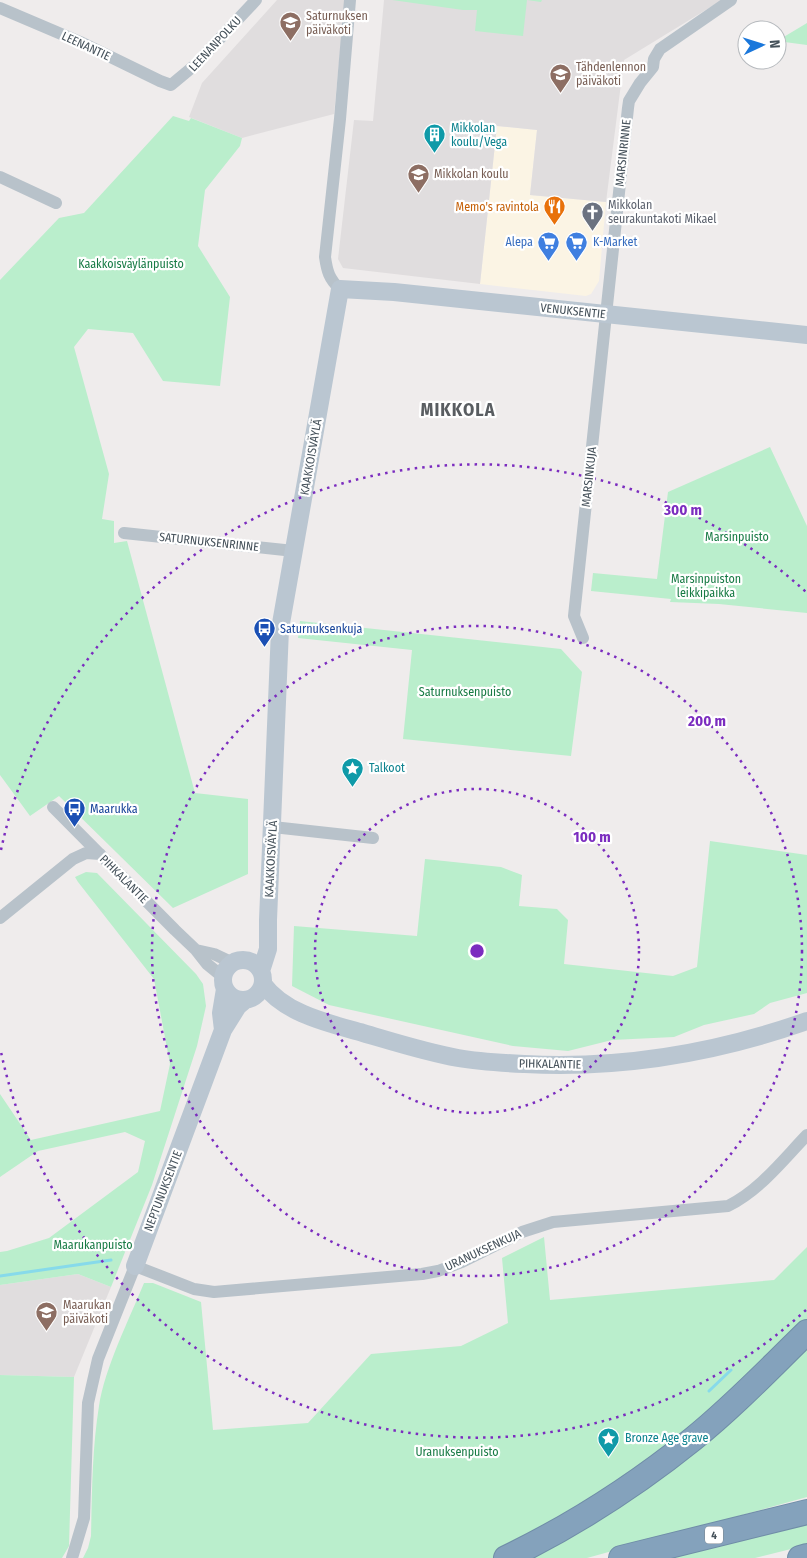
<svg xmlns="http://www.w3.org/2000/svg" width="807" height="1558" viewBox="0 0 807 1558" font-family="'Fira Sans Condensed',sans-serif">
  <rect width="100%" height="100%" fill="#efecec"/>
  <path fill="#fbf4e4" d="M497,126L537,130L530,195L606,202L599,281L591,294L586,296L480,284Z"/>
  <path fill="#e0ddde" d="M277,0H345L334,114L242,138L189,117L202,83Z
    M384,0H722L624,60L606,202L530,195L537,130L497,126L480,284L343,268L338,259L354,120L373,121Z
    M78,1274L111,1287L74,1377L0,1375V1285Z"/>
  <path fill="#baeecc" d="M392,0H542L541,2L527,0L523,36L475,31L477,10H463Z
    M807,23V45L777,41Z
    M173,116L189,121L191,118L242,138L240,146L205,190L198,246L230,297L220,386L163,381L133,333L88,329L74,347L109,474L102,519L114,521V543L127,541L195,793L248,799V874L173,908L59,796L30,816L0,775V280L59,218L84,213Z
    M770,447L807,526V613L719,604L670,602L671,599L591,591L593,573L657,579L668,492Z
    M300,621L561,649L582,672L571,756L403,739L412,650L298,638Z
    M710,841L807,855V993L770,1003L754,1014L704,1025L674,1037L612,1040L568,1051L513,1046L329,1005L292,986L294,926L417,936L425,859L501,867L522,875L519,906L557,909L568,920L564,964L673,976L697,967Z
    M86,872L97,873L196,974L203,984L206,1006L197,1046L152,1185L111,1287L78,1274L0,1285V1252L7,1251L49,1238L138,1172L145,1141L125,1132L38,1151L0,1177V1094L31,1140L160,1111L170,1064L154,979L78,882L75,877Z
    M544,1237L550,1300L774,1280L807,1247V1324L701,1423L540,1533L493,1558H83L88,1548L91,1536C92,1493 92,1449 99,1406C105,1367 129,1320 144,1283H153L201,1302L213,1430L308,1423L371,1354L461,1346L508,1323L502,1258Z
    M807,1343V1497L587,1558H518Z
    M0,1375L74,1377L69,1546L62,1558H0Z
    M807,1520V1545L755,1558H656Z"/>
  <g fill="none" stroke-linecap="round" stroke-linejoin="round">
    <path stroke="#87daea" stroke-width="3" d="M0,1276L111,1260
      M709,1391L731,1370"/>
    <defs>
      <path id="highway" d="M506,1558C572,1526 636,1485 693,1439C734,1406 770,1368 807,1332
        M621,1558L807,1512
        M800,1558L807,1556"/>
    </defs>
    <use href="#highway" stroke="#6f8da7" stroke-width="26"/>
    <path stroke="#b8c2ca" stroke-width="12" d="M0,8L80,42L160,81L171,85L195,65L256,0
      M0,177L56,203
      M340,289C329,279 327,271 325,257L340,119L350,0
      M124,533L294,551
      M583,638L574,616L628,108L629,101L640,83L653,67L654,59L660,49L731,0
      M53,807L175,930L196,950L207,964L223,977
      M273,827L373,838
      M0,918L73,859L86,853L100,854
      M196,950L214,954L233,963
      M72,1558L84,1518L88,1403L98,1359L135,1266L194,1289L214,1292L422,1274L438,1271L462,1262L522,1232L553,1222L728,1206C760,1190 782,1161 807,1135"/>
    <path stroke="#bac6d1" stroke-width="18" d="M223 980a20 20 0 1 1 40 0a20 20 0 1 1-40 0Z
      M261,971L268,949V920L280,629L340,289L394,292L807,335
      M263,984C285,1014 328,1023 363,1033C394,1042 425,1052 458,1058C480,1062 503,1063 525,1064C621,1069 716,1053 807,1021
      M223,1030L221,1013L225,989
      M135,1266L223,1030L238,1006L244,1001"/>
    <use href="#highway" stroke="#84a2bc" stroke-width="24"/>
  </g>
  <g fill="none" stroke="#7b2cbf" stroke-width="2.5" stroke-dasharray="2.5 5">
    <circle cx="477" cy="951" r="162"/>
    <circle cx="477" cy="951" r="325"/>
    <path d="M806 1310A487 487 0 0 1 1 1052M1 850A487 487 0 0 1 806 592"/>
  </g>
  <defs>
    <symbol id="school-pin" viewBox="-11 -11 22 30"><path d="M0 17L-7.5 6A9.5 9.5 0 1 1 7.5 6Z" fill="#8d6e63" stroke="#fff"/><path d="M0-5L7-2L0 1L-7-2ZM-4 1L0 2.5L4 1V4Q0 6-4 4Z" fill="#fff"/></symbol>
    <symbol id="building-pin" viewBox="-11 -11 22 30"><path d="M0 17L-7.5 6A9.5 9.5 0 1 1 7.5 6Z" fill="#0f9aa8" stroke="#fff"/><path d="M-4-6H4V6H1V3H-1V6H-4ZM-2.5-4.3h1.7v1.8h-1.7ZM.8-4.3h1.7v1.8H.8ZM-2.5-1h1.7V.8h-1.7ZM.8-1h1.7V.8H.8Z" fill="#fff"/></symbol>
    <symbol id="restaurant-pin" viewBox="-11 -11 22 30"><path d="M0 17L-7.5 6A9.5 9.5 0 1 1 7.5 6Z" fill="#e8710a" stroke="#fff"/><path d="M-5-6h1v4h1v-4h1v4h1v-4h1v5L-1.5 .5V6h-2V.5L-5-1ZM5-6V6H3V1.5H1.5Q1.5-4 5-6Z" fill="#fff"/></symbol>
    <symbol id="church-pin" viewBox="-11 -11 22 30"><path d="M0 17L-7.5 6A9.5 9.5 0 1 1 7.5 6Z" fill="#6b7280" stroke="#fff"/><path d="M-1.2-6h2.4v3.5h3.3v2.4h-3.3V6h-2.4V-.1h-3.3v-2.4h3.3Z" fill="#fff"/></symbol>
    <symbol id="supermarket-pin" viewBox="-11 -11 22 30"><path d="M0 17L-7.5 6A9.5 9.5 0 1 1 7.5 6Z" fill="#3f7fe0" stroke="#fff"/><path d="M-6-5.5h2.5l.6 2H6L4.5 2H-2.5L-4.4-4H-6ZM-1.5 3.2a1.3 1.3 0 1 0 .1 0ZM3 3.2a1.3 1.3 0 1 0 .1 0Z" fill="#fff"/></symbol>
    <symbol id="bus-pin" viewBox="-11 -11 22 30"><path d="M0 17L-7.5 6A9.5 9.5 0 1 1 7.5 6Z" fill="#1a4fb4" stroke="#fff"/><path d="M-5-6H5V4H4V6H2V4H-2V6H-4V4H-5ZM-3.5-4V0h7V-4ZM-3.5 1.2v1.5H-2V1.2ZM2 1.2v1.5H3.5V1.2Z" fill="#fff"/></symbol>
    <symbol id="sight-pin" viewBox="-11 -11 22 30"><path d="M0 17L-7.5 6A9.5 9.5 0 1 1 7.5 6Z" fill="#0f9aa8" stroke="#fff"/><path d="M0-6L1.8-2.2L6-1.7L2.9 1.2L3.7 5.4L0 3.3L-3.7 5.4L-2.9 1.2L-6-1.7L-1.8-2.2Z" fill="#fff"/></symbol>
  </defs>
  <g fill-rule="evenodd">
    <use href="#school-pin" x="278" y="10" width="25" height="34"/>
    <use href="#school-pin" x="548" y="62" width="25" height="34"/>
    <use href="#building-pin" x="422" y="122" width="25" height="34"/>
    <use href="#school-pin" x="406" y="162" width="25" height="34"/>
    <use href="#restaurant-pin" x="542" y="194" width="25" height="34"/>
    <use href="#church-pin" x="580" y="200" width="25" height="34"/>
    <use href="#supermarket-pin" x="536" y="230" width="25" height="34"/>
    <use href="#supermarket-pin" x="564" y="230" width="25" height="34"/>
    <use href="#bus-pin" x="252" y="616" width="25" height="34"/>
    <use href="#sight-pin" x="340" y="756" width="25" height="34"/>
    <use href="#bus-pin" x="62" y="796" width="25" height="34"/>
    <use href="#school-pin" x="34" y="1300" width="25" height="34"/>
    <use href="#sight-pin" x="596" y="1426" width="25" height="34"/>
  </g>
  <g text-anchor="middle" stroke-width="4.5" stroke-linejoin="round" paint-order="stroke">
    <rect fill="#fff" stroke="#7d858c" stroke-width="1" x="705" y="1526.5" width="18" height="17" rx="4"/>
    <g font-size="11" font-weight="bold" fill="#45515a">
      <text x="714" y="1539">4</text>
    </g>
    <g font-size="12" fill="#785e54" stroke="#fff" text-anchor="start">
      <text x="306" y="20">Saturnuksen<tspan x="306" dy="14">päiväkoti</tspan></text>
      <text x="576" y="71">Tähdenlennon<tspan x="576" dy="14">päiväkoti</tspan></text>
      <text x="434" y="178">Mikkolan koulu</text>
      <text x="63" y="1309">Maarukan<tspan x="63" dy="14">päiväkoti</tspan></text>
    </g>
    <g font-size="12" fill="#45515a" stroke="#fff">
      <text transform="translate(215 44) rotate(-47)" y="4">LEENANPOLKU</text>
      <text transform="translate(86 46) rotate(25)" y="4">LEENANTIE</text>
      <text transform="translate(623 153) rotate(-84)" y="4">MARSINRINNE</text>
      <text transform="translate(573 311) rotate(6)" y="4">VENUKSENTIE</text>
      <text transform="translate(311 457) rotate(-80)" y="4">KAAKKOISVÄYLÄ</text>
      <text transform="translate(589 477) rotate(-84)" y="4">MARSINKUJA</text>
      <text transform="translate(209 542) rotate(6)" y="4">SATURNUKSENRINNE</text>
      <text transform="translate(271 859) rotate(-87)" y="4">KAAKKOISVÄYLÄ</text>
      <text transform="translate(124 879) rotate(45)" y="4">PIHKALANTIE</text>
      <text transform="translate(550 1064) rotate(1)" y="4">PIHKALANTIE</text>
      <text transform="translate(163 1191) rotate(-69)" y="4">NEPTUNUKSENTIE</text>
      <text transform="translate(483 1250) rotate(-25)" y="4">URANUKSENKUJA</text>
    </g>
    <g font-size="12" fill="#0d838f" stroke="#fff" text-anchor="start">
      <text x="451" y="132">Mikkolan<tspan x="451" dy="14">koulu/Vega</tspan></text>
      <text x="369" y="772">Talkoot</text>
      <text x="625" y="1442">Bronze Age grave</text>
    </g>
    <g font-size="12" fill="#5b616d" stroke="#fff" text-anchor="start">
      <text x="608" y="209">Mikkolan<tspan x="608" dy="14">seurakuntakoti Mikael</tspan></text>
    </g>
    <g font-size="12" fill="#c56008" stroke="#fff" text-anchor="end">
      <text x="539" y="211">Memo's ravintola</text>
    </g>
    <g font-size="12" fill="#366cbe" stroke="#fff" text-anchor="end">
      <text x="533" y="246">Alepa</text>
      <text x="593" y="246" text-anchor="start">K-Market</text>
    </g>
    <g font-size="12" fill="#177a44" stroke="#fff">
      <text x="131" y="268">Kaakkoisväylänpuisto</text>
      <text x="737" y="541">Marsinpuisto</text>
      <text x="706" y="583">Marsinpuiston<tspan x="706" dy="14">leikkipaikka</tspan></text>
      <text x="465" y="696">Saturnuksenpuisto</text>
      <text x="93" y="1249">Maarukanpuisto</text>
      <text x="457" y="1456">Uranuksenpuisto</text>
    </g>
    <g font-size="12" fill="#164399" stroke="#fff" text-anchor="start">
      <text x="280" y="633">Saturnuksenkuja</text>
      <text x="90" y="813">Maarukka</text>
    </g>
    <g font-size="18" font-weight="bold" letter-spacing="1" fill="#595d61" stroke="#fff">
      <text x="458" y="416">MIKKOLA</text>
    </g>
  </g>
  <circle cx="477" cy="951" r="8" fill="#7b2cbf" stroke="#fff" stroke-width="2.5"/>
  <g font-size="15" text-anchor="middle" font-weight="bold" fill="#7b2cbf" stroke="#fff" stroke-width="4.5" stroke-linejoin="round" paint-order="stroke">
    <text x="683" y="515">300 m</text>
    <text x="707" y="726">200 m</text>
    <text x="592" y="842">100 m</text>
  </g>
  <g transform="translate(762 45) rotate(86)"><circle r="24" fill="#ffffff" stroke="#b5b9bd"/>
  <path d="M0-4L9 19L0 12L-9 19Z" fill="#1a77db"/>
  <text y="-8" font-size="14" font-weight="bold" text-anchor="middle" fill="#45515a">N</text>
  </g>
</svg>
